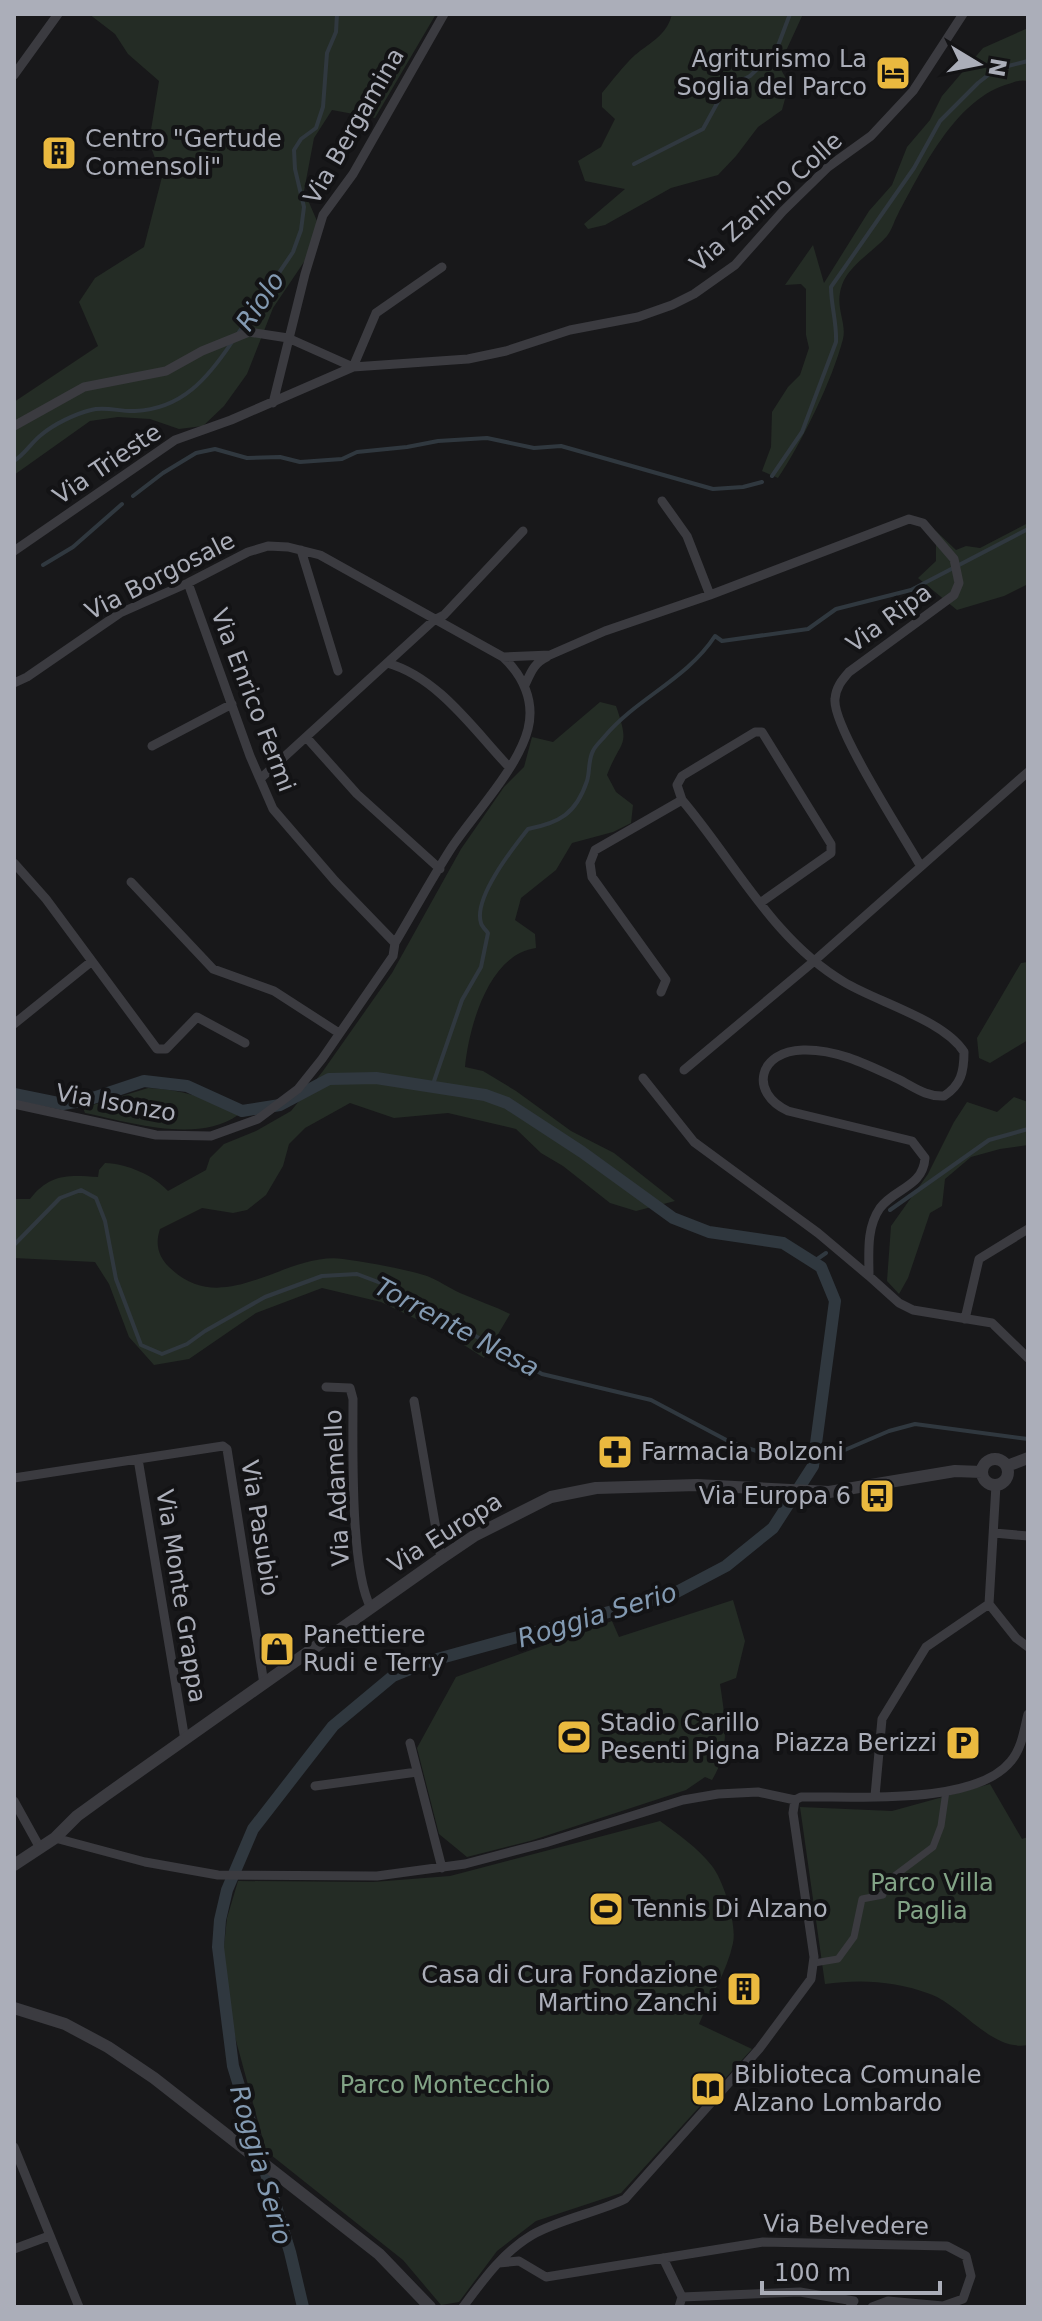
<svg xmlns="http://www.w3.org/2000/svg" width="1042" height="2321" viewBox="0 0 1042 2321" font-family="'DejaVu Sans',sans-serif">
  <rect width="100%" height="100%" fill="#18181a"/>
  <path fill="#242c25" d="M89,14H436L375,118L332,110L314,138L304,191L317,221L310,253L273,308L247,374L224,406L203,426L179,429L150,419L118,417L90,421L14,475V402L98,346L79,302L95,278L144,247L162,177L149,142L159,81L128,54L115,34Z
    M672,14H803L779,66L789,84L782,110L758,127L736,156L718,175L671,188L605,225L588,229L584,224L625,189L585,181L578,161L601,147L615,119L602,107V93C612,81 623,66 635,55C651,42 667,35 672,14Z
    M1028,28V81C1019,79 1013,83 1005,85C954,102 922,170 898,214C894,221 892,230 887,236C873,252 849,265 842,285C834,307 847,322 843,339C832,381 802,442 778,478L762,471L771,447L772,412L788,387L800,375L809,348L806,335V289L801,284L785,285L813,245L824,283L869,211L892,185L907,147L930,120L942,96L983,48Z
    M1028,523V584L1004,596L957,610L918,578L936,561V531L956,550L966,546L980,548Z
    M600,702L616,706C631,749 621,738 607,775L616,792L633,805L631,823L613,832L572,843L556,870L521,898L515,920L535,934L536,948C489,954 469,1026 465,1067L483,1071L516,1091L571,1131L614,1153L675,1201L636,1211L610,1203L563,1166L541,1153L516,1129L448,1113L394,1118L350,1103L305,1128L289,1144L283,1166L266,1195L247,1210L233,1213L202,1208L160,1229C155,1244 158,1256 169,1267C224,1321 285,1251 343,1259C370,1263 401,1268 427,1276C438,1280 449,1288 460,1293C476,1300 494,1306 510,1314L484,1358L447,1334L381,1302L322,1288L256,1313L189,1359L154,1365L129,1337L109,1284L95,1262L14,1258V1199H30C50,1173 69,1175 98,1177L99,1170L105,1163C128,1164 153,1175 168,1191L206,1170L210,1158L224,1144L256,1131L291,1111L323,1071L392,973L461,849L504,787L524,767L532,737L553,742Z
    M1028,962V1040L990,1063L979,1058L977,1038L1021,963Z
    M148,1088C179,1089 211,1098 238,1115C198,1144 128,1122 85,1113L83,1108Z
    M1014,1097L1028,1102V1145L1000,1149L971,1157L945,1179L942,1206L930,1213L908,1278L899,1294L887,1281L891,1226L928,1174L954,1122L967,1102L997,1112Z
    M733,1600L745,1641L736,1678L720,1684C725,1717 731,1750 712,1780L705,1777L686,1790L530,1841L467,1857L439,1834L417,1748L456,1677L612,1621L619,1637Z
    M990,1784L1022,1839L1028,1837V2045C992,2052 961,2005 930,1994C895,1981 861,1979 825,1984L800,1807L892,1811Z
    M660,1821C678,1834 698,1848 712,1866C724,1881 737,1925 733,1943C727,1972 710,1997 699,2024L752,2049L621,2193L536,2221L497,2251L459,2302L441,2305L403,2260L266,2151L235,2037L222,1964L227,1918L238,1881L373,1882L450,1876Z"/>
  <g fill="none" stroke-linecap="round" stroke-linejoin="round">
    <path stroke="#30383f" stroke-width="4" d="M646,158L634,164L703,129L725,89L750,76L776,51L790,14
      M237,335L293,252L301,230L304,207L295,169L294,150L301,139L316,128L323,107L327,53L336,32L337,14
      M14,461C25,454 31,443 41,435C54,424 75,414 91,410C105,406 121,412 135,411C182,409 208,378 232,342
      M772,476L802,432L836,342C837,323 831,306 831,287L914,168L940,121L978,83L996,69L1028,61
      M133,496L163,473L196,453L215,449L247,458L280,457L300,462L342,459L357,452L407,447L438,441L487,438L534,448L561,446L713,489L743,487L762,482
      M43,565L73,547L122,504
      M432,1087L462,1000L481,967L488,933C486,930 482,927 481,923C473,898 513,848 528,829C559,823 576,814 587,781C590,772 588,760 593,751C595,746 601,741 605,736C637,698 687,679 715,636L722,641L808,629L836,609L911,590L1028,529
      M890,1210L989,1140L1028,1129
      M14,1245L60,1198L81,1190L96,1198L105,1221L116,1279L141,1345L162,1354L187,1344L205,1331L265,1297L322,1276L357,1274L386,1285L542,1374L651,1400L732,1443L766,1454L799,1456
      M813,1262L826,1253
      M833,1455L889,1431L915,1424L1028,1439"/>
    <path stroke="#30383f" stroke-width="12" d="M14,1094L63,1104L87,1100L144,1081L187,1086L242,1111L280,1105L329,1079L376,1078L485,1095L507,1103L582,1152L673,1218L709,1232L783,1243L821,1267L835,1301L813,1466L773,1528L726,1566L671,1595L430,1661L393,1676L333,1726L253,1829L227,1890L220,1920L218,1947L233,2066L290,2252L303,2307"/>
    <path stroke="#3b3b40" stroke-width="7" d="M814,1963L838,1959L854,1937L862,1899L883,1895L885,1883L933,1847L941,1826L946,1791"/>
    <path stroke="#3b3b40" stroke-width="9" d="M14,75L58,14
      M353,367L376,313L442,267
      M273,403L305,274L323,215L353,174L444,14
      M14,426L84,387L166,371L202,351L249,332L288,338L353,367
      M662,501L687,536L710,595
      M301,550L338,671
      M14,551L175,440L231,420L353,367L468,359L506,351L570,330L638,317L672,305L694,294L735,265L783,211L828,167L871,136L913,91L963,14
      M188,583L250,756L273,809L335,881L395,943
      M387,663C438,677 474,730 509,767
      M14,683L27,677L120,613L188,583L248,552L268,546L288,547L320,555L503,657L550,655L605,631L710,595L909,519L923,523L954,559L959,583L954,595L849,672C842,680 836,687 835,699C832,726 903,835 920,865
      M525,685C531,672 534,663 547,657
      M306,737L357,794L440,869
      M152,746L232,704
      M260,779L434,620L444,615L523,531
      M682,800L677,785L682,776L755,732H762L831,844V853L760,903
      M14,863L46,899L157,1049H166L197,1017L245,1043
      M131,882L213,969L274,991L339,1033
      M661,992L666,980L592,877L590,863L595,850L682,800C734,861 773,940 844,982C877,1002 944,1020 964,1052C964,1072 961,1085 944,1096C926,1097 914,1087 898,1079C868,1065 837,1049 803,1050C759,1051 748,1092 788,1111L912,1141L925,1158C923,1187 895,1188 880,1208C866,1228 869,1254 869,1276L899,1303L913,1310L992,1323L1028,1358
      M14,1024L92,961
      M684,1070L813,962L1028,772
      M643,1078L694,1142L818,1233L869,1276
      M14,1104L156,1135L211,1136L258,1119L298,1089L322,1059L393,956L395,943C414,911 432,878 452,847C475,813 518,768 528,729C535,701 523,676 503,657
      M965,1319L979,1259L1028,1229
      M326,1387L350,1388L353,1399C353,1447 350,1570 371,1608
      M414,1401L441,1558
      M138,1459L185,1740
      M14,1478L223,1446L227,1449L264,1684
      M994,1533L1028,1536
      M989,1604L996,1485
      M989,1604L1016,1638L1028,1647
      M410,1743L442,1868
      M315,1786L417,1772
      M875,1796L882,1719L926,1647L989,1604
      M14,1801L40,1848
      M55,1838L145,1862L218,1875L377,1876L465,1864L545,1843L683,1800L718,1794L758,1792L795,1800L801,1797C855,1796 975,1806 1011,1761C1022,1748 1024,1730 1028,1714
      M14,2147L79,2307
      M14,2249L49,2236
      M663,2258L682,2297L679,2307
      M499,2263L519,2261L546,2277L763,2242L947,2246L966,2256L971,2276L963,2299L943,2306L888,2301L872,2307
      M682,2297L800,2292L854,2301L850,2307
      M463,2307C483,2280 503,2252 532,2235C560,2219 596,2213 625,2199L759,2049L811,1979L814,1957L793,1813L795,1800"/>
    <path stroke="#3b3b40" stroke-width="12" d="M982 1472a13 13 0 1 1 26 0a13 13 0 1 1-26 0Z
      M1007,1466L1028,1458
      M14,1865L55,1838L77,1816L106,1795L437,1561L474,1536L551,1497L596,1488L697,1485L829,1492L955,1471L982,1472
      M14,2008L65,2024L108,2047L154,2078L379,2254L430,2307"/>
  </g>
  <defs>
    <symbol id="hotel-square" viewBox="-11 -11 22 22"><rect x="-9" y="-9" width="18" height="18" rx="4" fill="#eab93f" stroke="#131315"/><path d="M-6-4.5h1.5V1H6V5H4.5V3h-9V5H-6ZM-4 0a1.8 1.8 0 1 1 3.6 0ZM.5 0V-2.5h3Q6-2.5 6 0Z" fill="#111"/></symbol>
    <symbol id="building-square" viewBox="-11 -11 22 22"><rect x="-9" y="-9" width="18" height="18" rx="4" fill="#eab93f" stroke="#131315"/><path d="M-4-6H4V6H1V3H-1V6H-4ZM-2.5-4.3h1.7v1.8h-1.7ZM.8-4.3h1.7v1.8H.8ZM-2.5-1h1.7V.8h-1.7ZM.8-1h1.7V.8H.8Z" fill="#111"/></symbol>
    <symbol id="pharmacy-square" viewBox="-11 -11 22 22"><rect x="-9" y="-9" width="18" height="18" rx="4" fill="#eab93f" stroke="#131315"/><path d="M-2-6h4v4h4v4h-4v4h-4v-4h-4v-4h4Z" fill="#111"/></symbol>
    <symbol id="bus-square" viewBox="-11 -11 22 22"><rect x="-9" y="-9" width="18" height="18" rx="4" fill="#eab93f" stroke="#131315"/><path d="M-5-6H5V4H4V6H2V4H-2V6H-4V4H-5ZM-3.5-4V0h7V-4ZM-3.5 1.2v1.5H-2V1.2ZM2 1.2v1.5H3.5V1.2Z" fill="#111"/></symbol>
    <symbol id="shop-square" viewBox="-11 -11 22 22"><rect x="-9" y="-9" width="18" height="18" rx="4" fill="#eab93f" stroke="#131315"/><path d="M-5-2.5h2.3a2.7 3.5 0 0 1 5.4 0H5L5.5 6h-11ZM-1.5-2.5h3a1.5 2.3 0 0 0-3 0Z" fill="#111"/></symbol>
    <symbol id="stadium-square" viewBox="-11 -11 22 22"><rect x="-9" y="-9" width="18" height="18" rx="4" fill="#eab93f" stroke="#131315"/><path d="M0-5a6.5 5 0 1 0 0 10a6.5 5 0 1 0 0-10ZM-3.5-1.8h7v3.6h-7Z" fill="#111"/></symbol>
    <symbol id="parking-square" viewBox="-11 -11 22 22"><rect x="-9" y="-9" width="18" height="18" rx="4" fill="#eab93f" stroke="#131315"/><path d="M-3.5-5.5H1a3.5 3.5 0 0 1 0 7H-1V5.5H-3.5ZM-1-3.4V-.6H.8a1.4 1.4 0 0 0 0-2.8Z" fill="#111"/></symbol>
    <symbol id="library-square" viewBox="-11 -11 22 22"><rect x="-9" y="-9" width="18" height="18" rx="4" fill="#eab93f" stroke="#131315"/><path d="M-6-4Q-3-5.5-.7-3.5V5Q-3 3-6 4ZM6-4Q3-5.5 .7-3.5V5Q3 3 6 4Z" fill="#111"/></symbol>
  </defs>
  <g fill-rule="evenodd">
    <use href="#hotel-square" x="873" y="53" width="40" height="40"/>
    <use href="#building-square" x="39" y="133" width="40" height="40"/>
    <use href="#pharmacy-square" x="595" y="1432" width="40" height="40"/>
    <use href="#bus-square" x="857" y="1476" width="40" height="40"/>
    <use href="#shop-square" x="257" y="1629" width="40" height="40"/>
    <use href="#stadium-square" x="554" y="1717" width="40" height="40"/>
    <use href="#parking-square" x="943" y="1723" width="40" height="40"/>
    <use href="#stadium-square" x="586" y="1889" width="40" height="40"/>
    <use href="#building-square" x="724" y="1969" width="40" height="40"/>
    <use href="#library-square" x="688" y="2069" width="40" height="40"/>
  </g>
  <g text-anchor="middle" stroke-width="8" stroke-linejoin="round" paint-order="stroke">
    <g font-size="24" fill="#abaeb9" stroke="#131315" text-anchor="start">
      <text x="867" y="67" text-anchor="end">Agriturismo La<tspan x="867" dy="28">Soglia del Parco</tspan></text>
      <text x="85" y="147">Centro "Gertude<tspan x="85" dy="28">Comensoli"</tspan></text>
      <text x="641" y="1460">Farmacia Bolzoni</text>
      <text x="851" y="1504" text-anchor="end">Via Europa 6</text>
      <text x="303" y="1643">Panettiere<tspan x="303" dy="28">Rudi e Terry</tspan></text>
      <text x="600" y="1731">Stadio Carillo<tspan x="600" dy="28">Pesenti Pigna</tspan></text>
      <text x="937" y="1751" text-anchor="end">Piazza Berizzi</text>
      <text x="632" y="1917">Tennis Di Alzano</text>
      <text x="718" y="1983" text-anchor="end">Casa di Cura Fondazione<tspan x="718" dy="28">Martino Zanchi</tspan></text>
      <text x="734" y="2083">Biblioteca Comunale<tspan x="734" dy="28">Alzano Lombardo</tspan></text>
    </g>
    <g font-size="24" fill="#abaeb9" stroke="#131315">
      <text transform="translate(354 126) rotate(-60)" y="8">Via Bergamina</text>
      <text transform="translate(766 202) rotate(-42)" y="8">Via Zanino Colle</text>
      <text transform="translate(107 464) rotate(-34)" y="8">Via Trieste</text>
      <text transform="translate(160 576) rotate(-27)" y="8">Via Borgosale</text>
      <text transform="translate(889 618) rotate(-36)" y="8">Via Ripa</text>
      <text transform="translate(253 700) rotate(69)" y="8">Via Enrico Fermi</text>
      <text transform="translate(116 1103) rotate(10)" y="8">Via Isonzo</text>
      <text transform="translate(337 1488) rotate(-93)" y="8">Via Adamello</text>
      <text transform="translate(260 1528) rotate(81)" y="8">Via Pasubio</text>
      <text transform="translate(445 1533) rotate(-32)" y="8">Via Europa</text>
      <text transform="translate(181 1596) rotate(81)" y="8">Via Monte Grappa</text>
      <text transform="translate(846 2225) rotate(1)" y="8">Via Belvedere</text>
    </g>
    <g font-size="24" fill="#82a386" stroke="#131315">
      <text x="932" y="1891">Parco Villa<tspan x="932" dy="28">Paglia</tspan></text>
      <text x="445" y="2093">Parco Montecchio</text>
    </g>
    <g font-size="26" font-style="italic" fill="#839ab2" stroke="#131315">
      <text transform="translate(260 301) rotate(-56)" y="9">Riolo</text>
      <text transform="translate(457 1327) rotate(28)" y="9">Torrente Nesa</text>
      <text transform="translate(597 1615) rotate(-17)" y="9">Roggia Serio</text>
      <text transform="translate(261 2165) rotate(74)" y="9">Roggia Serio</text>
    </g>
  </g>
  <rect width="1042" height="2321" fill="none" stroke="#abaeb9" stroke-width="32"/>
  <g transform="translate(978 64) rotate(100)" stroke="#131315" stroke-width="6" paint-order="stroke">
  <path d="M0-6L14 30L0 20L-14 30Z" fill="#abaeb9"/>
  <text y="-12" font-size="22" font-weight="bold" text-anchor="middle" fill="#abaeb9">N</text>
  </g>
  <path d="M762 2281v12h178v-12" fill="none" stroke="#abaeb9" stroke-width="4"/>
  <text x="774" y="2281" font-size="24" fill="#abaeb9" stroke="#131315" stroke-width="6" paint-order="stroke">100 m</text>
</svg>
